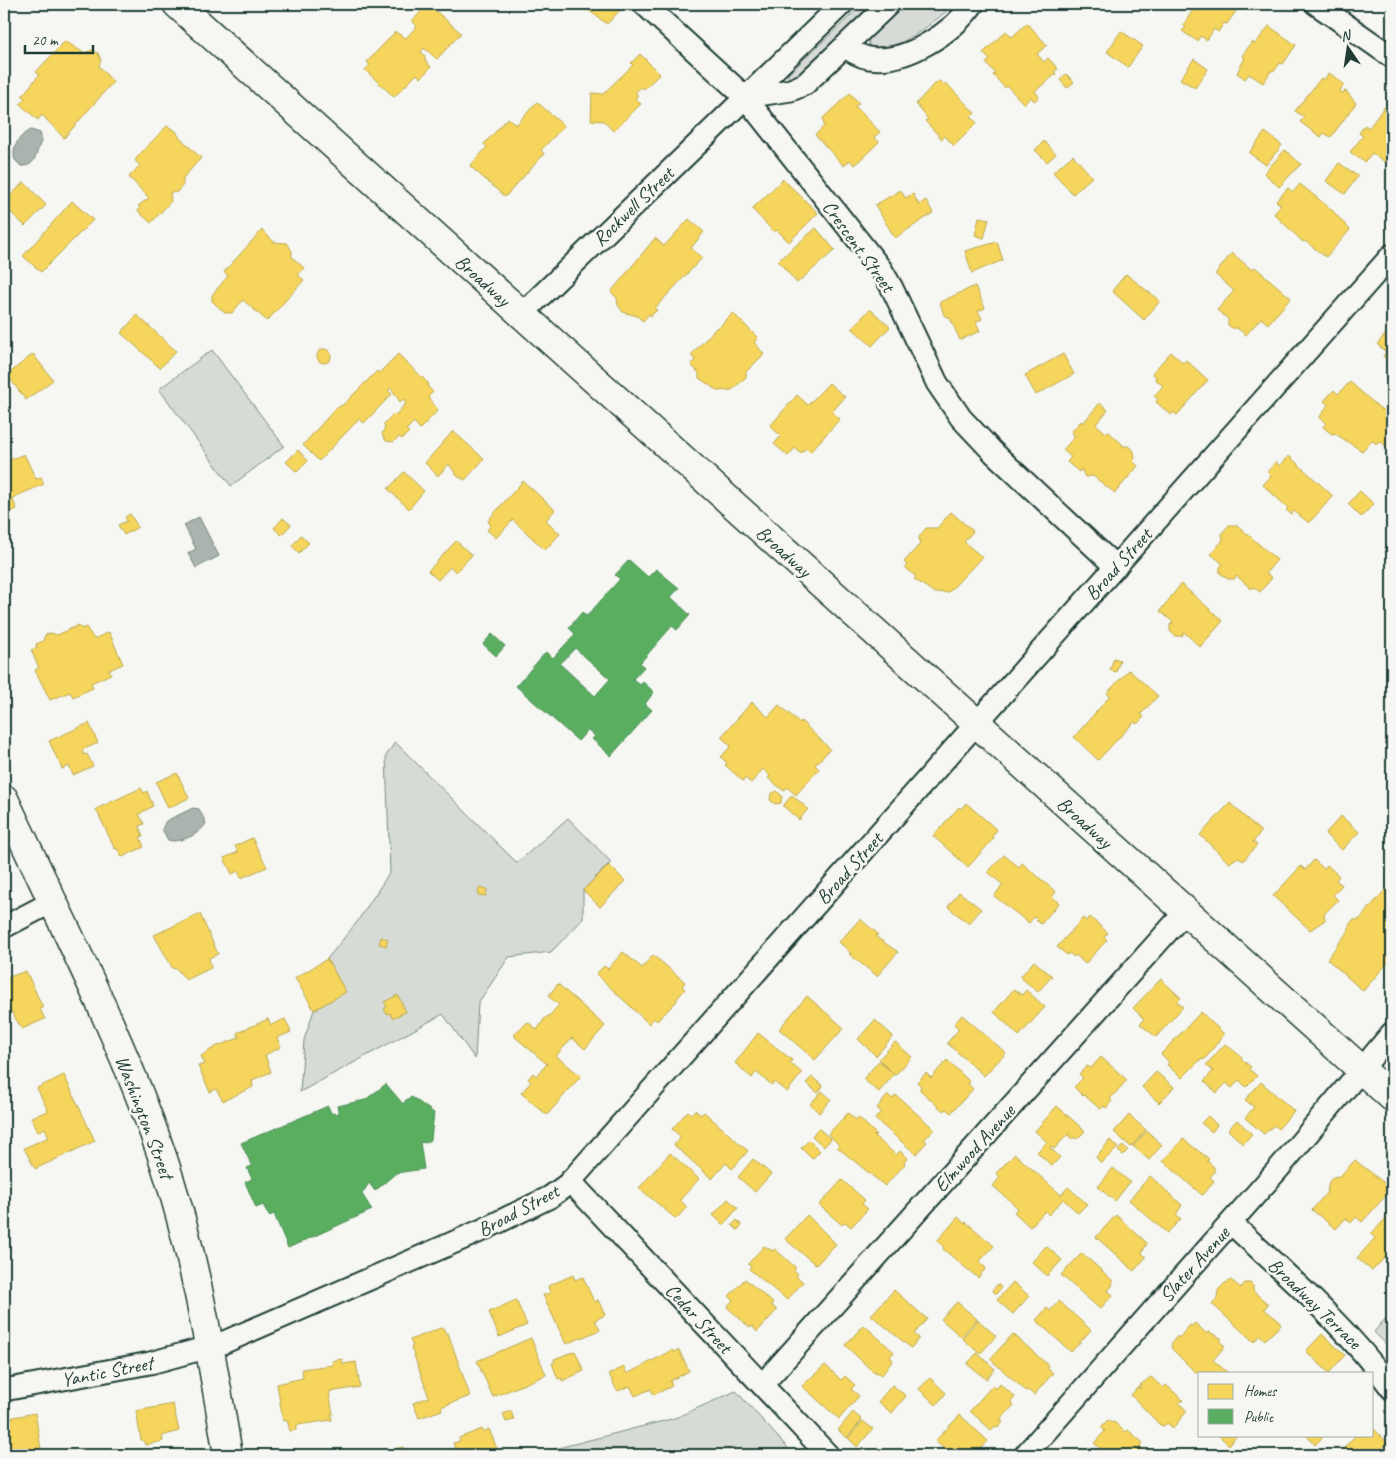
<svg xmlns="http://www.w3.org/2000/svg" width="1396" height="1459" viewBox="0 0 1396 1459" font-family="Caveat,sans-serif">
  <rect width="100%" height="100%" fill="#f6f6f2"/>
  <filter id="ink" filterUnits="userSpaceOnUse"><feTurbulence type="fractalNoise" baseFrequency=".02" numOctaves="2"/><feDisplacementMap in="SourceGraphic" scale="10" xChannelSelector="R" yChannelSelector="G"/><feConvolveMatrix kernelMatrix="1 2 1 2 8 2 1 2 1" color-interpolation-filters="sRGB"/></filter>
  <g filter="url(#ink)">
    <path fill="#d6dbd6" stroke="#7a8c85" d="M863,4H874L795,79H788V74Z
      M903,4H955C939,18 892,58 869,47L868,38Z
      M212,350L284,446L231,486L159,389Z
      M395,742L517,863L568,818L611,862L583,890V919L551,952L509,957L478,1003L475,1059L443,1014L300,1092L304,1040L314,1010L345,992L327,959L357,922L390,872L386,756Z
      M1392,1311V1350L1374,1332Z
      M736,1391L794,1455H531L675,1418Z"/>
    <path fill="#aab3ae" stroke="#72847d" d="M31,130L40,133L42,140C35,151 38,167 21,166L15,160C11,148 19,135 31,130Z
      M199,517L219,556L196,568L188,553L196,549L184,525Z
      M193,808L199,809L206,823C201,834 179,844 168,840L162,829L166,821Z"/>
    <path fill="#f6d55c" stroke="#b6a750" d="M428,4L461,33L437,59L424,48L421,52L426,57L424,59L431,67L421,78L417,74L394,97L365,70L370,65L367,62L395,32L406,38L417,26L412,21Z
      M580,4H617L622,8L607,24Z
      M1197,4H1239L1240,5L1227,24L1224,23L1218,32L1214,29L1207,40L1200,36L1197,41L1182,31L1186,27L1183,25Z
      M1027,23L1047,45L1037,54L1044,62L1048,58L1058,69L1054,72L1056,74L1035,91L1039,97L1034,101L1031,97L1024,104L1007,86L1005,88L993,75L995,73L986,63L990,60L983,53L1006,31L1012,37Z
      M1269,26L1296,45L1283,64L1280,63L1275,70L1271,71L1263,83L1249,74L1245,79L1237,73L1245,58L1242,56L1252,42L1255,44Z
      M1121,31L1143,46L1128,67L1107,52Z
      M65,41L84,53L92,50L98,53L101,60L99,66L113,82L64,138L42,115L38,120L20,104L25,98L22,96L39,75L36,72Z
      M640,54L660,74L644,89L641,87L635,93L638,95L635,98L641,104L613,131L604,121L591,120L592,93L603,94L633,65L631,63Z
      M1194,59L1208,69L1195,88L1180,79Z
      M1329,73L1344,84L1340,91L1342,93L1346,91L1356,103L1331,137L1324,133L1321,137L1300,122L1304,117L1295,111L1321,78L1324,80Z
      M1066,74L1074,82L1067,88L1060,80Z
      M940,81L944,85L946,83L975,113L971,117L977,123L954,146L945,136L942,139L925,121L928,119L916,104L933,85Z
      M850,93L859,103L855,106L880,132L874,137L879,142L860,160L854,165L850,160L844,166L815,135L824,126L823,118Z
      M537,102L564,126L541,150L544,154L505,197L470,166L487,147L484,144L508,118L516,125Z
      M1384,107L1392,113V167L1372,153L1364,162L1350,152L1363,136L1359,133L1365,125L1369,128Z
      M167,126L176,131L179,137L201,158L183,178V185L177,192L170,193L171,201L151,223L138,211L140,208L138,206L149,198L129,177L140,165L135,161L138,156Z
      M1265,132L1282,145L1266,165L1249,153Z
      M1044,141L1056,154L1047,162L1035,150Z
      M1285,150L1301,164L1279,187L1264,173Z
      M1073,155L1092,177L1073,194L1053,172Z
      M1339,163L1358,176L1345,194L1326,181Z
      M783,179L818,213L789,242L777,230L774,232L752,209Z
      M24,182L46,205L25,226L4,206V202Z
      M1300,184L1332,210L1350,230L1326,257L1305,241L1303,242L1274,214L1281,205L1276,201L1288,188L1293,192Z
      M901,190L905,198L913,194L919,205L926,200L933,213L895,238L875,205Z
      M72,201L93,220L41,272L23,256Z
      M979,217L989,219L984,238L975,235Z
      M689,219L704,232L691,248L702,258L654,309L657,310L651,316L649,314L643,321L637,316L623,312L618,305L617,298L611,292L655,238L664,246Z
      M816,228L835,250L797,283L778,261Z
      M262,230L274,242L287,243L292,251V257L304,268L298,275L304,280L267,321L243,300L232,313H225L212,301V295L228,276L224,272Z
      M997,242L1003,260L972,273L965,251Z
      M1232,253L1252,270L1255,267L1291,298L1268,324L1261,318L1246,335L1237,328H1232L1228,325V319L1217,310L1234,291L1215,274Z
      M1126,274L1160,301L1144,320L1112,291Z
      M975,286L985,308L978,311L982,319L976,322L980,331L960,340L950,318L944,315L940,302Z
      M870,309L890,327L872,346L852,328Z
      M733,313L758,338L754,342L764,354L746,372V377L732,390L718,391L699,378V373L691,365L695,360L691,355L717,327L718,328Z
      M137,315L176,351L160,368L121,333Z
      M1392,327V364L1383,356L1386,352L1377,344Z
      M317 356a7 7 0 1 1 14 0a7 7 0 1 1-14 0Z
      M1171,352L1183,363L1186,360L1208,380L1177,415L1173,412L1171,415L1156,402L1158,399L1154,396L1163,386L1155,379L1156,377L1152,373Z
      M33,354L53,380L26,400L7,375Z
      M398,354L429,384L427,386L433,392L428,397L438,410L420,429L414,422L406,430L409,432L402,439L399,437L393,442L386,441L382,434L385,427L383,425L393,414L395,416L406,403L403,399L400,402L391,388L388,391L392,394L364,423L359,419L319,461L303,445L335,409L344,404L377,371L379,373Z
      M1063,354L1074,374L1036,395L1025,375Z
      M1350,382L1382,410L1385,407L1392,414V450L1379,441L1376,444L1372,440L1362,451L1334,433L1333,435L1323,427L1326,423L1319,418L1328,405L1324,401L1334,390L1338,394Z
      M829,383L845,397L832,412L840,419L810,452L806,448L801,453L795,448L788,456L774,444L781,436L770,426L797,395L808,405Z
      M1100,403L1108,410L1096,424L1106,433L1108,431L1123,445L1122,446H1128L1134,451L1135,458L1133,461L1138,466L1115,493L1093,476L1085,477L1081,469L1079,472L1067,462L1071,457L1063,450L1075,436L1071,432L1081,421L1083,423Z
      M453,431L484,459L465,480L457,476L449,464L438,476L425,463Z
      M298,450L308,461L297,472L286,462Z
      M24,454L36,479L41,477L44,484L12,498L17,509L4,515V458L10,460Z
      M1289,456L1333,496L1309,523L1294,511L1291,514L1286,510L1288,508L1263,485L1271,476L1267,472L1276,462L1280,466Z
      M404,472L424,491L409,509L388,489Z
      M523,481L555,510L546,520L560,534L545,550L513,520L496,538L487,530L491,525L488,522L490,518Z
      M1360,491L1374,504L1361,517L1348,504Z
      M951,512L973,531L964,542L982,557L949,592L935,593L914,579L916,577L905,567L907,565L904,562L920,544L919,537L926,528H937Z
      M130,514L138,527L124,535L118,525L127,521L125,517Z
      M283,518L291,525L281,535L274,528Z
      M1229,525H1237L1277,560L1266,573L1272,578L1260,592L1253,587L1251,589L1237,576L1234,579H1228L1220,573V567L1223,564L1211,554L1223,540L1222,533Z
      M301,535L309,543L299,553L292,546Z
      M456,541L472,555L456,572L450,567L438,580L428,571Z
      M1181,584L1223,621L1200,647L1184,632L1182,636H1175L1170,631V625L1173,622L1160,611Z
      M79,625L81,629L86,627L94,639L109,632L123,664L109,670L111,674L91,683L93,688L73,697L70,692L50,700L35,670L39,668L31,650L37,648L36,644L43,641L45,635L51,633L57,635Z
      M1114,658L1120,660L1116,672L1110,670Z
      M1129,670L1158,696L1141,714L1144,717L1137,724L1134,722L1098,760L1074,737L1110,696L1107,693Z
      M752,702L768,717L779,705L800,723L801,721L830,749L815,765L819,769L796,795L787,787L784,791L768,778L770,776L763,769L751,783L745,778L743,781L725,765L727,763L721,757L731,746L721,737Z
      M89,723L98,743L82,750L84,755L87,754L93,766L73,775L69,766L62,769L49,741Z
      M177,773L189,798L168,808L156,782Z
      M141,788L144,793L147,791L153,806L139,814L144,824L139,826L143,836L140,837L144,847L122,857L117,848L115,849L96,809Z
      M777,791L782,796L781,803L775,804L770,800L771,794Z
      M792,795L808,809L799,820L783,806Z
      M966,803L997,830L992,836L994,838L968,867L933,836L959,807L961,809Z
      M1230,803L1261,832L1253,842L1257,845L1243,861L1238,857L1229,863L1200,835Z
      M1341,816L1359,832L1342,850L1325,834Z
      M252,838L267,867L241,878L238,871L232,874L224,858L238,852L235,846Z
      M1004,855L1019,867L1022,863L1056,892L1052,897L1059,903L1041,924L1034,917L1029,923L994,896L1003,885L988,872Z
      M1314,860L1324,869L1327,865L1339,876L1336,880L1342,885L1333,895L1338,900L1324,914L1325,920L1310,930L1273,896L1301,866L1305,870Z
      M609,865L625,881L600,907L583,890Z
      M479,888L487,889L486,896L478,895Z
      M1385,890L1392,896V950L1390,953L1392,958L1363,991L1327,959L1349,930V925L1353,920H1359Z
      M959,892L981,909L969,924L948,907Z
      M200,914L218,954L209,958L211,968L186,980L176,968L173,969L154,935Z
      M1090,917L1108,933L1104,937L1107,940L1085,964L1076,955L1074,957L1069,953L1067,955L1057,947L1083,918L1086,921Z
      M860,919L878,934L876,937L898,952L877,976L849,954L851,953L839,942Z
      M381,937L388,939L386,946L379,944Z
      M623,952L642,968L653,955L685,982L682,986L685,989L676,1000L677,1001L657,1021L654,1018L649,1024L596,974L604,966L608,969Z
      M327,959L346,992L314,1010L295,978Z
      M1034,961L1052,976L1038,992L1020,977Z
      M26,971L43,1008L40,1009L45,1019L22,1029L9,1008L4,1010V981L10,978L9,977Z
      M1161,979L1181,998L1177,1002L1183,1007L1156,1037L1140,1024L1144,1019L1133,1008Z
      M558,984L605,1026L585,1049L572,1038L556,1056L581,1076L547,1115L521,1093L531,1082L528,1079L533,1073L536,1076L547,1064L515,1037V1033L528,1022L537,1030L545,1018L549,1016L559,1005L548,996Z
      M1014,989L1022,995L1026,990L1045,1007L1019,1036L994,1012Z
      M398,995L406,1012L392,1018L390,1013L387,1014L384,1009L387,1007L384,1002Z
      M807,996L844,1028L815,1060L779,1029Z
      M1201,1012L1224,1034L1205,1059L1200,1060L1182,1078L1167,1065L1169,1062L1161,1054Z
      M962,1015L1006,1053L984,1076L947,1043L959,1029L954,1024Z
      M268,1019L271,1025L285,1019L291,1032L277,1038L281,1047L265,1055L271,1072L252,1080L253,1087L223,1101L216,1089L210,1092L198,1066L205,1064L201,1056L215,1047L239,1038L237,1033Z
      M875,1020L893,1036L876,1056L858,1039Z
      M758,1033L792,1060L790,1063L802,1073L787,1092L774,1082L772,1085L756,1072L752,1078L735,1063Z
      M895,1042L912,1057L895,1075L879,1059Z
      M1225,1044L1242,1057L1241,1059L1251,1067L1249,1069L1257,1076L1246,1087L1239,1080L1232,1088L1226,1083L1217,1093L1204,1081L1213,1071L1206,1065Z
      M1101,1057L1127,1080L1110,1099L1112,1101L1106,1108L1104,1106L1100,1109L1084,1095L1083,1096L1074,1087L1083,1078L1079,1074L1087,1066L1091,1068Z
      M947,1060L970,1082L968,1084L973,1089L951,1113L946,1109L943,1111L920,1090L921,1086L917,1082L926,1073L931,1078Z
      M879,1061L894,1074L879,1092L863,1079Z
      M1156,1072L1174,1087L1159,1103L1142,1087Z
      M64,1075L95,1141L35,1169L24,1148L49,1137L45,1128L38,1132L31,1117L48,1111L37,1088Z
      M812,1077L823,1086L818,1093L806,1083Z
      M1261,1082L1294,1111L1278,1129L1274,1125L1264,1134L1245,1118L1254,1107L1245,1100Z
      M822,1091L831,1099L819,1113L810,1104Z
      M888,1095L893,1099L896,1095L934,1129L924,1140L927,1142L916,1154L875,1119L881,1112L877,1108Z
      M1057,1106L1085,1131L1077,1139L1075,1137L1073,1139L1068,1135L1070,1132L1054,1149L1051,1146L1050,1148L1060,1157L1052,1166L1037,1152L1047,1142L1035,1131Z
      M695,1110L701,1115L704,1112L748,1151L732,1169L726,1163L712,1179L674,1145L681,1137L672,1129L688,1111L691,1114Z
      M848,1113L856,1120L858,1117L876,1134L874,1136L896,1155L900,1151L908,1158L904,1162L905,1164L885,1186L837,1147L839,1145L828,1134Z
      M1129,1115L1146,1130L1131,1147L1114,1132Z
      M1208,1116L1217,1125L1212,1132L1201,1123Z
      M1237,1120L1252,1134L1243,1144L1228,1130Z
      M818,1128L831,1139L824,1147L812,1136Z
      M1147,1131L1162,1145L1149,1160L1133,1146Z
      M1183,1139L1209,1159L1207,1161L1214,1167V1172L1210,1177L1214,1181L1202,1195L1163,1161Z
      M809,1140L820,1151L812,1159L801,1148Z
      M1110,1140L1118,1148L1101,1163L1096,1157Z
      M1123,1145L1128,1150L1123,1155L1118,1151Z
      M670,1153L699,1179L680,1200L687,1207L676,1219L639,1188Z
      M1015,1154L1061,1195L1068,1187L1087,1204L1078,1213L1063,1199L1049,1215L1045,1211L1030,1227L1014,1212L1018,1208L993,1186L1000,1177L996,1173Z
      M753,1159L771,1174L755,1192L738,1177Z
      M1355,1160L1383,1182L1390,1191L1362,1222L1356,1217L1351,1223L1346,1218L1336,1229L1312,1210L1327,1192L1329,1182L1333,1177L1340,1176Z
      M1113,1168L1130,1182L1115,1201L1098,1187Z
      M1150,1176L1182,1205L1176,1215L1181,1219L1167,1233L1129,1200Z
      M842,1180L865,1200L862,1204L868,1209L851,1227L845,1222L842,1225L819,1205Z
      M728,1199L738,1208L723,1225L713,1215Z
      M1391,1213L1392,1260L1387,1255L1372,1271L1357,1258L1375,1238L1371,1234Z
      M807,1215L836,1244L816,1265L785,1239Z
      M1116,1215L1147,1243L1142,1253L1146,1257L1134,1271L1096,1237Z
      M958,1217L965,1224L966,1222L994,1246L979,1262L986,1268L978,1278L943,1249L944,1247L937,1241Z
      M737,1220L742,1226L737,1230L732,1225Z
      M764,1246L773,1251L775,1249L796,1268L794,1270L798,1274L796,1276L803,1282L787,1300L749,1269L751,1267L748,1264Z
      M1046,1246L1062,1260L1047,1276L1032,1262Z
      M1082,1253L1113,1281L1112,1286L1108,1291L1113,1295L1100,1309L1061,1275Z
      M573,1275L575,1280L583,1277L594,1302L598,1300L605,1315L595,1320L600,1330L566,1344L543,1295L550,1293L548,1286Z
      M745,1279L773,1303L771,1305L777,1310L757,1332L752,1326L750,1328L727,1307L733,1300L729,1296Z
      M1231,1280L1241,1288L1245,1283H1250L1253,1286V1291L1268,1304L1264,1309L1278,1320L1281,1325L1265,1340L1260,1335L1254,1342L1212,1304L1217,1298L1218,1290L1225,1283Z
      M1013,1282L1029,1296L1013,1314L997,1300Z
      M998,1284L1001,1288L996,1294L992,1290Z
      M894,1290L927,1319L914,1334L919,1338L911,1348L871,1315Z
      M516,1300L527,1325L499,1337L489,1312Z
      M1059,1301L1091,1330L1071,1352L1036,1320L1047,1308L1050,1311Z
      M957,1302L977,1319L961,1337L941,1319Z
      M978,1320L996,1336L980,1354L962,1338Z
      M1195,1323L1207,1334L1209,1332L1221,1338V1343L1225,1346L1213,1360L1228,1373L1195,1372L1171,1348L1172,1346L1171,1344L1177,1336L1179,1338L1190,1325L1192,1326Z
      M864,1325L894,1352L890,1357L893,1360L882,1375L871,1370L845,1345Z
      M443,1327L446,1334L448,1333L470,1396L441,1407L442,1410L419,1418L413,1403L429,1397L411,1347L413,1346L410,1340Z
      M1013,1334L1049,1366L1047,1368L1053,1373L1034,1395L1028,1390L1026,1391L990,1359Z
      M1322,1334L1345,1355L1329,1373L1306,1351Z
      M531,1338L546,1375L493,1397L477,1361Z
      M673,1350L674,1352L679,1350L689,1371L670,1381L672,1386L653,1395L651,1389L635,1396L630,1386L618,1391L616,1389L609,1374L624,1367L627,1374Z
      M575,1351L584,1371L562,1381V1378L558,1379L552,1363L555,1362L554,1359Z
      M977,1353L995,1369L986,1379L967,1364Z
      M342,1359L343,1364L356,1362L360,1387L329,1392L333,1414H331L332,1420L297,1425L296,1430L290,1431L287,1420L283,1421L277,1384L303,1378L302,1369L333,1365L332,1361Z
      M825,1365L841,1380L845,1376L855,1385L851,1389L859,1396L839,1419L802,1386Z
      M1151,1377L1163,1388L1166,1385L1183,1400L1179,1403L1187,1411L1173,1428L1167,1423L1164,1426L1160,1425L1131,1395L1138,1387L1140,1389V1385Z
      M930,1378L946,1393L936,1405L919,1389Z
      M1000,1384L1015,1397L1011,1402L1014,1405L1000,1420L1003,1422L998,1428L995,1426L991,1430L970,1411L992,1386L996,1389Z
      M892,1385L906,1396L892,1413L878,1402Z
      M173,1404L179,1431L162,1436L163,1441L145,1445L143,1440H141L136,1411Z
      M511,1411L514,1420L506,1422L503,1414Z
      M853,1412L862,1420L847,1438L838,1430Z
      M35,1413L42,1455H4V1445H6L4,1419Z
      M960,1415L988,1441L975,1455H951L935,1441Z
      M1108,1420L1112,1423L1114,1422L1125,1432L1128,1430L1143,1443L1140,1446L1149,1455H1102L1104,1452L1094,1443L1105,1431L1101,1427Z
      M863,1421L873,1429L857,1447L848,1438Z
      M1372,1427L1388,1443L1375,1455H1349L1343,1449L1356,1435H1372Z
      M482,1429L483,1432L489,1429L498,1451L487,1455H458L453,1443L460,1441L459,1438Z
      M1218,1435H1237L1229,1445Z
      M1306,1435H1325L1315,1445Z
      M403,1447L405,1455H369Z"/>
    <path fill="#5aae61" stroke="#488c54" fill-rule="evenodd" d="M629,560L648,577L656,569L679,588L671,597L690,615L677,630L672,626L640,663L644,667L633,679L640,685L643,682L654,692L645,704L652,710L611,756L592,739L595,736L588,730L578,741L516,686L546,652L553,658L575,634L569,628L582,612L587,616L620,579L615,575ZM575,648L610,679L595,696L560,664Z
      M492,634L505,646L496,656L483,644Z
      M386,1084L403,1104L406,1100L412,1097L434,1113L431,1139L426,1143L420,1142L424,1169L396,1173L375,1191L369,1183L362,1194L372,1210L288,1248L274,1214L269,1216L263,1205L256,1208L245,1182L252,1179L247,1168L252,1166L241,1143L328,1106L331,1113L339,1114L337,1106L365,1100Z"/>
    <g fill="none" stroke-linecap="round" stroke-linejoin="round">
      <defs>
        <path id="street" d="M644,4L745,97L881,269L892,288L937,383L961,418L994,453L1116,567
          M1316,4L1392,57
          M845,46C853,52 860,57 869,58C906,64 953,32 973,4
          M745,97L791,90L805,84L889,4
          M522,314L842,4
          M4,927L52,902
          M570,1181L828,1455
          M1231,1223C1288,1276 1345,1325 1392,1389
          M762,1385L1185,912
          M4,1390L150,1363L220,1344L480,1231L550,1197L568,1184L1392,255
          M1025,1455L1280,1167L1392,1033"/>
        <path id="secondary" d="M177,4L1392,1097"/>
        <path id="highway" d="M4,799C57,913 119,1032 160,1150C194,1248 211,1353 228,1455"/>
      </defs>
      <use href="#street" stroke="#1f3d34" stroke-width="25"/>
      <use href="#secondary" stroke="#1f3d34" stroke-width="31"/>
      <use href="#highway" stroke="#1f3d34" stroke-width="31"/>
      <use href="#street" stroke="#f6f6f2" stroke-width="21"/>
      <use href="#secondary" stroke="#f6f6f2" stroke-width="28"/>
      <use href="#highway" stroke="#f6f6f2" stroke-width="28"/>
    </g>
  </g>
  <g text-anchor="middle" stroke-width="5" stroke-linejoin="round" paint-order="stroke">
    <g font-size="20" fill="#1f3d34" stroke="#f6f6f2">
      <text transform="translate(633 206) rotate(-44)" y="7">Rockwell Street</text>
      <text transform="translate(859 246) rotate(54)" y="7">Crescent Street</text>
      <text transform="translate(483 280) rotate(42)" y="7">Broadway</text>
      <text transform="translate(784 551) rotate(42)" y="7">Broadway</text>
      <text transform="translate(1118 564) rotate(-48)" y="7">Broad Street</text>
      <text transform="translate(1085 822) rotate(42)" y="7">Broadway</text>
      <text transform="translate(849 868) rotate(-48)" y="7">Broad Street</text>
      <text transform="translate(145 1117) rotate(69)" y="7">Washington Street</text>
      <text transform="translate(974 1148) rotate(-48)" y="7">Elmwood Avenue</text>
      <text transform="translate(518 1210) rotate(-28)" y="7">Broad Street</text>
      <text transform="translate(1194 1264) rotate(-48)" y="7">Slater Avenue</text>
      <text transform="translate(1315 1303) rotate(44)" y="7">Broadway Terrace</text>
      <text transform="translate(699 1318) rotate(47)" y="7">Cedar Street</text>
      <text transform="translate(107 1371) rotate(-11)" y="7">Yantic Street</text>
    </g>
  </g>
  <rect width="1396" height="1459" fill="none" stroke="#f6f6f2" stroke-width="20"/>
  <rect x="10" y="10" width="1376" height="1439" fill="none" stroke="#1f3d34" stroke-width="2" filter="url(#ink)"/>
  <rect x="1198" y="1372" width="175" height="65" fill="#f6f6f2" stroke="#a0aca6"/>
  <rect x="1208" y="1384" width="25" height="15" fill="#f6d55c" stroke="#a0aca6"/>
  <text x="1244" y="1396" font-size="15" fill="#1f3d34">Homes</text>
  <rect x="1208" y="1409" width="25" height="15" fill="#5aae61" stroke="#a0aca6"/>
  <text x="1244" y="1422" font-size="15" fill="#1f3d34">Public</text>
  <g transform="translate(1348 48) rotate(347)" stroke="#f6f6f2" stroke-width="4" paint-order="stroke">
  <path d="M0-4L9 19L0 12L-9 19Z" fill="#1f3d34"/>
  <text y="-8" font-size="14" font-weight="bold" text-anchor="middle" fill="#1f3d34">N</text>
  </g>
  <path d="M25 45v8h68v-8" fill="none" stroke="#1f3d34" stroke-width="2.5"/>
  <text x="32" y="45" font-size="15" fill="#1f3d34" stroke="#f6f6f2" stroke-width="4" paint-order="stroke">20 m</text>
</svg>
